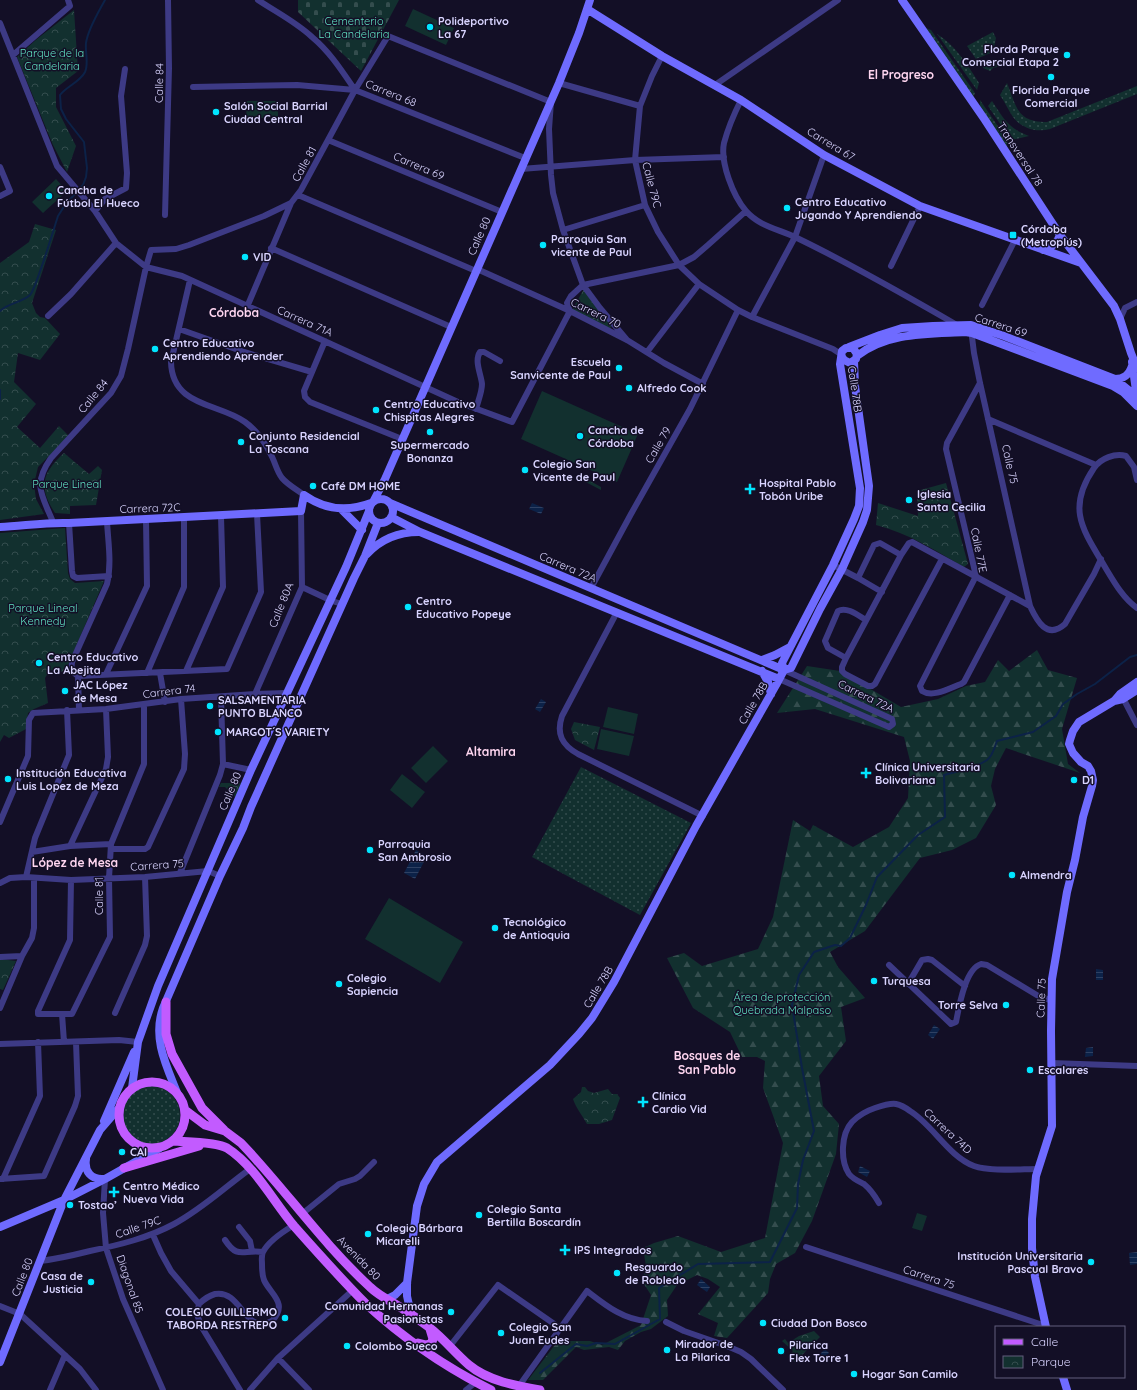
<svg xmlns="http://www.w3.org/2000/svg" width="1137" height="1390" viewBox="0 0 1137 1390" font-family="Quicksand,sans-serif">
  <defs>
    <pattern id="grass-dots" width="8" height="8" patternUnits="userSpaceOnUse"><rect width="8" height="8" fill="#12302f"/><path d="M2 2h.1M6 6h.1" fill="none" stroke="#344d4e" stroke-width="1.8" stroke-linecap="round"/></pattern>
    <pattern id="forest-firs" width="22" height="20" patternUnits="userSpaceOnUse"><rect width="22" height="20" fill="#12302f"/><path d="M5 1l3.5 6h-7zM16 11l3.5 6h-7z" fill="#344d4e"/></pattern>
    <pattern id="cemetery-stones" width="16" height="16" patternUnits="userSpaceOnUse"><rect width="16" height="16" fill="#12302f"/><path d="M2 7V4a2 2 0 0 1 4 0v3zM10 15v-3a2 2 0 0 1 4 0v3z" fill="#344d4e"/></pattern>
    <pattern id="park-crowns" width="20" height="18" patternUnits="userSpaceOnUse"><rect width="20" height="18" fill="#12302f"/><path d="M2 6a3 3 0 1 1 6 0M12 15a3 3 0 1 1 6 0" fill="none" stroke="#344d4e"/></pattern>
    <pattern id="water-rules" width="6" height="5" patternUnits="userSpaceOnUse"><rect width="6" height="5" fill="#0c2248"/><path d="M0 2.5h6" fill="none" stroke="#2f4163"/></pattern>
  </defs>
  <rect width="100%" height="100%" fill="#130f26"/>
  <path fill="url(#grass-dots)" d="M926,28L931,30L975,93L973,98Z
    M993,32L996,38L993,52L976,59L967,46Z
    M937,34C956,46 967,64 979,83L977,90Z
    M999,61L1001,66L993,68L990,71L983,68V67L984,65Z
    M1007,83C1017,108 1017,122 1047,122L1137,86V94L1050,129C1036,133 1021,128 1013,117C1008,110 1005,102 1000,95Z
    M980,100L1008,141L1007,147L980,106Z
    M992,101C1003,118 1009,129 1029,136L1011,140L988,106Z
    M581,767L691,823L640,915L532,857Z
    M122 1115a29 29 0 1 1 58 0a29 29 0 1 1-58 0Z"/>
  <path fill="url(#forest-firs)" d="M1037,650L1048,670L1077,678L1062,729L1068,764L1080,773L1006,748L995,769L991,786L996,805L976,838L952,850L920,858L865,931L830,952L838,967L865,998L841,1007L846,1041L819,1076L823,1106L839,1124L836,1154L812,1221L795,1253L776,1264L770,1279L768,1293L727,1338L714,1336L718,1323L698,1314L720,1287L708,1279L697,1275L677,1285L667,1300L668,1316L651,1329L641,1332L625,1341L618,1350L609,1347L584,1350L576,1347L543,1380H528L561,1337L570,1341H590L602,1345L641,1325L651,1295L642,1281L646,1266L643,1248L654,1243L678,1236L721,1252L765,1238L783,1143L763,1088L765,1061L757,1057H742L730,1032L693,1008L667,958L684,953L702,966L758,949L773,917L793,820L810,831L813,825L853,847L889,827L908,798L910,761L904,737L815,709L777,713L807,666L840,671L901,707L938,699L966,686L985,682L998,660L1009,671Z"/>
  <path fill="url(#cemetery-stones)" d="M298,0H399L361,71L298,12Z"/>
  <path fill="url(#park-crowns)" d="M74,10L78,71L56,88V107L76,146L67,172L53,145L17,57L37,39Z
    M35,224L56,230L32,303L36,313L40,317L45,318L60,334L40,360L18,353L14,382L36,404L17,427L40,448L59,426L69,436L38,467L34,484L36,499L44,514L0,520V263L29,242Z
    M584,289L612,325L610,329L572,310Z
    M64,453L89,474L98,466L102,470L96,505L70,506V514L55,513C38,487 42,473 64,453Z
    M579,475L601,487V490L578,478Z
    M946,483L968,564L964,567C936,551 908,533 876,525L878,503L918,516L917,491Z
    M65,528L68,573L70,579L75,583L104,581L65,672L50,670L45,678L48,703L34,709L28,713L26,729L9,738L4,735L0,742V533Z
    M574,722L600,727L594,750L575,740L571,729Z
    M221,783H241L235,797L225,787H219Z
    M0,959L16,961L3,990L0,989Z
    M739,997L745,1001L749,1010L747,1016L738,1020L740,1012L736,1004Z
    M582,1087H585L588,1091L594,1093L608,1089L612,1094H617L620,1098L612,1120L599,1124H587C582,1115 576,1108 573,1099L581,1092Z
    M814,1331L820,1337L795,1362L788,1357L793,1351L782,1341L785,1339L788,1343L799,1336Z"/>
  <path fill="#12302f" d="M413,9L454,28L446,45L405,26Z
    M247,101H278V118H246Z
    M56,179L67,191L43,213L32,202Z
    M542,391L638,434L617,482L521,439Z
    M608,707L638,714L634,734L603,727Z
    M601,729L634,736L629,756L597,749Z
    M433,746L448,761L426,783L411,768Z
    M402,774L425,792L412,808L390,790Z
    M389,898L463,942L440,983L365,939Z
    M917,1213L927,1216L922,1231L912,1228Z"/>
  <path fill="url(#water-rules)" d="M532,503L544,508L541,514L529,509Z
    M541,699L546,702L540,712L535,709Z
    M416,850L427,856L415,879L404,873Z
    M1096,969L1103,970V980H1096Z
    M934,1025L940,1029L933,1039L928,1035Z
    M1093,1047V1056L1085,1057L1086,1048Z
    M860,1166L870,1171L867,1177L858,1172Z
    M1137,1252V1264L1130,1265L1129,1253Z
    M701,1279L710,1287L707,1292L697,1285Z
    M825,1349L829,1353L820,1362L816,1358Z"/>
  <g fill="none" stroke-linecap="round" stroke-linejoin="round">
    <path stroke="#0c2248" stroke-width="2" d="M0,311C8,303 21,303 30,295C36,289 54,228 58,216L65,205L83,185L86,177L87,168L84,142L66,119L61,109L60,95C67,86 80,82 85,72C89,63 85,53 86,43C88,29 98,13 105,0
      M0,390V399
      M540,1373L576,1344L587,1346L596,1343L615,1344L660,1319L659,1288L698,1264L770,1262L797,1208L798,1184L803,1160L814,1131L802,1068L792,1005L799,975L814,952L835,945L841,946L850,938L866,905L877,877L918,835L945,817L944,775C957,771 976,768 987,760C992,757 995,747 997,741L1033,732L1056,716L1063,704L1077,694L1095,684L1130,657L1137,655"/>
    <path stroke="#3d3a85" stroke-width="6" d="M258,0C276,12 296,22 312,37C330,52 342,71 355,90
      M0,23L57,166L95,211L116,243L146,267L182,276L458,402L512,422L570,311L567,303L571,296L583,285L679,265L694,257L708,245L746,211
      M13,55L70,6L68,0
      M662,56L652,76L640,106L635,160L645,205L658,232L679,265L699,284L738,310L752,317L833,349L842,355
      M559,83L640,106
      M715,85L838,0
      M193,87L297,85L355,90L525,158
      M741,100C734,114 728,128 724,143C720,162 733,196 746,211C760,227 779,229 797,238C851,264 905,295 957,325
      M328,140L502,212
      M0,167L10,191L0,196
      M521,169L635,160L724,157
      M298,195L476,271
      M95,211L105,199L126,188L127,173L121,96L125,69
      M165,215L169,68L168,0
      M563,230L645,205
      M271,248L451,327
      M891,266L920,206
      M477,269L570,311L627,340L664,363L703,384
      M190,280L171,362C172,407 219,403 245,422C255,429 265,442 270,453C275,461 276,470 282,478C288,485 296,489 304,495
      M982,305L1015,240
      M247,307L291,203L301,190L355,90L388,36L551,102L549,129L551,175L553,193L563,230L583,285L600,308L627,340
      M48,316L71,294L116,243
      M752,317L795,237L824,155
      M1120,319L1125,308L1137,302
      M179,329L244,352L312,372
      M971,329L974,353L980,383L1030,606C1037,621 1047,640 1065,624L1094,574L1101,559
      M325,341L304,391L305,397L310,402L402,439
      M647,352L699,284
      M980,383L947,443L946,449L976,576L920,686L922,691C933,698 950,688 961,684L964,682L1010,595
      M476,409C478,401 482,392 482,384C481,374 474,361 480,352H484L500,361
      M988,419L1096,465
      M1137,480L1134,467L1126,456C1115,453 1101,458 1094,468C1066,509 1083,530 1105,567C1114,582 1123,598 1137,608
      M53,522C42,495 32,485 51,458L111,393L121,376L128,349L146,267L151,250L176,249L189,245L264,216L291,203
      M69,523L72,571L73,576L77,578L109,576
      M942,559L875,684L872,686H868L845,674L842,671V667L846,658L901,555L909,543L912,542L1030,606
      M833,565L858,578L882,592
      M858,578L874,545L880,543L901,555
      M302,587L332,601L342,604
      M591,588L631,514L690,409L738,310
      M617,612L562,716C556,734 562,745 578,754L703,816
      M846,658L828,648L825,641L838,611C847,606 859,616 866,620
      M186,671L223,587L221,516
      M147,673L184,587V517
      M160,673L165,702
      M106,674L147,586L146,519
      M78,676L227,669L261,592L257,514
      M78,676C72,672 71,669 72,662L107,584C112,563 108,542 107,521
      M78,676L79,710
      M779,679L889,727L893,724L892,719L784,670
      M255,694L302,587L301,511
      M1122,696L1137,725
      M223,764L251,770
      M0,822L28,756L29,720L33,713L106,709L181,699L255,694L286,693
      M70,846L106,769L108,757L106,709
      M111,849H145L148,847L184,769L185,754L181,699
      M32,852L70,846L111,844
      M180,873L220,775L223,764L221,697
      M26,877L35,838L69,755L67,710
      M71,880L70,940L38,1011V1014H72L110,937L109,878L111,844L144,764V704
      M0,883L10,878L26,877L71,880L145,877L208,871L220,876
      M0,957L22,956
      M889,965L951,1024L956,1022C959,1007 965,969 981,964L987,965L1040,997L1051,1000
      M908,984L922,960L928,959L932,960L965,986
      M0,1008L22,956L32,938L34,928V878
      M115,1013L145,945L147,936L145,877
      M62,1014L64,1042
      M0,1044L119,1040L138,1042
      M1051,1063L1137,1066
      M0,1179L44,1176L75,1106L78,1096L76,1042
      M3,1179L40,1096L38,1042
      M105,1179L103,1213L106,1248L123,1299L163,1390
      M879,1203C875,1196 870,1189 864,1184C858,1181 853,1179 849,1174C840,1160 841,1134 852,1122C859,1115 866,1111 875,1108C881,1106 890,1103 896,1104C901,1105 906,1108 910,1111C933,1125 948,1156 974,1166C990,1172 1021,1169 1038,1169
      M302,1214L339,1184L355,1179L360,1176L374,1162
      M239,1227L250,1241L252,1251
      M153,1235L161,1253L171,1271L199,1304L197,1314L201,1326L240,1390
      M225,1240C238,1260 243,1249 263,1252
      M806,1247L1046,1326
      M40,1261C57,1259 74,1255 90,1251C119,1245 148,1238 174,1224C202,1209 225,1187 250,1169
      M199,1304C204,1299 208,1296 215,1294C242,1289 244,1336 272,1321C289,1303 270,1294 264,1280C262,1275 262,1270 262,1264C262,1260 261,1256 263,1252C268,1242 284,1231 294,1225
      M0,1306L20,1314L80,1369L96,1390
      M666,1322L684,1331L727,1346L741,1352L751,1359L783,1390
      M450,1346L498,1285L560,1328
      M278,1358L309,1390
      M519,1386L587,1291C604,1304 623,1320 647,1321
      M50,1390L65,1355
      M250,1390L278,1358L353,1290
      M466,1390L476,1382"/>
    <path stroke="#6f6bff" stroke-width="8" d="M902,0L985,120L1060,235L1114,306L1120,319L1131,353L1137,368
      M587,9L662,56L741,100L824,155L920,206L1081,263
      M1043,250C1052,247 1057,244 1060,235
      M849,347L880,335L902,328L933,326L971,325L1004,336L1115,379L1137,397
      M857,356C887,332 928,334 965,332L972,333L1113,386L1123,392L1137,406
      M1132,362L1137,398
      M1115,379C1124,379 1129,375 1132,366
      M369 511a12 12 0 1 1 24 0a12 12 0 1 1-24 0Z
      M373,502L385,479L559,83L579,33L590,0
      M390,503L784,670
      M341,509L362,530
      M391,517L420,532L779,679
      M0,527C23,526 46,522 69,523L301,511L304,495C325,510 347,512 371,503
      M367,554C381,539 398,532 419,532
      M762,660L775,655L790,647
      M784,670L791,668L820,609L842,569L863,522L867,510L869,486L855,386L854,361
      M762,671L768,682L771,694
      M1114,701L1123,699L1137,690
      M132,1088L138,1042L158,986L251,770L346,567L369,511
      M178,1095C167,1067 152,1039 163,1008L220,876L243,828L251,807L354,578L365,556L378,523
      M104,1121L134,1052
      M86,1159C84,1171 91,1180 104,1179
      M0,1227L64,1200L105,1179L160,1148
      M387,1299L395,1295L407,1283
      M411,1314L407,1296V1283L417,1206L424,1184L437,1162L550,1065L579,1034L592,1018L614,982L696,826L776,685L784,670L782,663L833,565L854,519L859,506L860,488L840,364L842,351L846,348H853L857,354L856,359L850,363L844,360L842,357
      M1046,1327L1035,1277L1032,1248V1219L1036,1176L1052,1126L1051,1031L1052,979L1067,892L1075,860L1083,817L1092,786L1093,780L1091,771L1088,766L1081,762L1073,753L1069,744L1070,740L1073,731L1079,722L1114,701L1120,694L1137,682
      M0,1362L64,1200L100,1130L119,1108
      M1063,1377L1067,1390"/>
    <path stroke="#c25bff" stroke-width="9" d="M166,1002V1034L172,1054L202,1108L224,1130
      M119 1115a33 33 0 1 1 66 0a33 33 0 1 1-66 0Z
      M185,1110L205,1125L225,1131L241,1143C285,1189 322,1243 370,1287C377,1294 386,1299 395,1304C407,1311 418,1319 430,1328C444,1339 455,1353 469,1365C488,1381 517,1386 540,1390
      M174,1141C187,1142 216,1142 227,1148C255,1166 273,1201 294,1226C317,1252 341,1279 366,1304C402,1337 447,1368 491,1390
      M124,1168L199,1146
      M418,1343L426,1345L431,1344L433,1339L430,1329"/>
  </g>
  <g fill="#00e5ff" stroke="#130f26" stroke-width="1.5">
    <circle cx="430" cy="27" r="4"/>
    <circle cx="1067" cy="55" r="4"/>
    <circle cx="1051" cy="77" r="4"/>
    <circle cx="216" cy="112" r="4"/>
    <circle cx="49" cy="196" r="4"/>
    <circle cx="787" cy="208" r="4"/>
    <rect x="1009" y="231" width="8" height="8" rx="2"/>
    <circle cx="543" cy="245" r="4"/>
    <circle cx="245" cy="257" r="4"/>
    <circle cx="155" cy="349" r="4"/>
    <circle cx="619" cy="368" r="4"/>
    <circle cx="629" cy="388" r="4"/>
    <circle cx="376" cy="410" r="4"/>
    <circle cx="430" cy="432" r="4"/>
    <circle cx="580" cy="436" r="4"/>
    <circle cx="241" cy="442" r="4"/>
    <circle cx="525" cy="470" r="4"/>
    <circle cx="313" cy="486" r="4"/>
    <path d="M748 483h4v4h4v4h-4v4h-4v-4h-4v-4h4z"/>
    <circle cx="909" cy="500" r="4"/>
    <circle cx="408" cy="607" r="4"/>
    <circle cx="39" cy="663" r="4"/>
    <circle cx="65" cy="691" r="4"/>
    <circle cx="210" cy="706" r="4"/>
    <circle cx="218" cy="732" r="4"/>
    <path d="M864 767h4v4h4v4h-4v4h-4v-4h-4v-4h4z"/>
    <circle cx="8" cy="779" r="4"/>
    <circle cx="1074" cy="780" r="4"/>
    <circle cx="370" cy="850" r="4"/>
    <circle cx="1012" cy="875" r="4"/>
    <circle cx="495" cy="928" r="4"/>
    <circle cx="874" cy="981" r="4"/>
    <circle cx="339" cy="984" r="4"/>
    <circle cx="1006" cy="1005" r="4"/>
    <circle cx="1030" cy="1070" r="4"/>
    <path d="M641 1096h4v4h4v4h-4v4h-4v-4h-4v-4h4z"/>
    <circle cx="122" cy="1152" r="4"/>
    <path d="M112 1186h4v4h4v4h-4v4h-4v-4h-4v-4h4z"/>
    <circle cx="70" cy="1205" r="4"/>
    <circle cx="479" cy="1215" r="4"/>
    <circle cx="368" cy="1234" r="4"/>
    <path d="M563 1244h4v4h4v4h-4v4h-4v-4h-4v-4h4z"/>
    <circle cx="1091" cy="1262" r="4"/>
    <circle cx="617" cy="1273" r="4"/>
    <circle cx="91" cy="1282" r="4"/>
    <circle cx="451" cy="1312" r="4"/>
    <circle cx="285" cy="1318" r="4"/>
    <circle cx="763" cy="1323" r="4"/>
    <circle cx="501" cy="1333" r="4"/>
    <circle cx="347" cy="1346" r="4"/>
    <circle cx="667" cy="1350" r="4"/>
    <circle cx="781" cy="1351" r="4"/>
    <circle cx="854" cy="1374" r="4"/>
  </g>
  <g text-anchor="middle" stroke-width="3" stroke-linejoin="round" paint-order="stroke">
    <g font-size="11" fill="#5fe0c0" stroke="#130f26">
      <text x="354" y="25">Cementerio<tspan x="354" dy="13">La Candelaria</tspan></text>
      <text x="52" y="57">Parque de la<tspan x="52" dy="13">Candelaria</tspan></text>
      <text x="67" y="488">Parque Lineal</text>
      <text x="43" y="612">Parque Lineal<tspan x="43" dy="13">Kennedy</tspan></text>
      <text x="782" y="1001">Área de protección<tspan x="782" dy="13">Quebrada Malpaso</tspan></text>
    </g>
    <g font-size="11" font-weight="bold" fill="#d9d4ff" stroke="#130f26" text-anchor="start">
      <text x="438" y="25">Polideportivo<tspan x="438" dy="13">La 67</tspan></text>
      <text x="1059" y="53" text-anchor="end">Florda Parque<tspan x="1059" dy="13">Comercial Etapa 2</tspan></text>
      <text x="1051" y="94" text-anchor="middle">Florida Parque<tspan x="1051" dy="13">Comercial</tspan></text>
      <text x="224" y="110">Salón Social Barrial<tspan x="224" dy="13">Ciudad Central</tspan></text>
      <text x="57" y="194">Cancha de<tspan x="57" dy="13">Fútbol El Hueco</tspan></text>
      <text x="795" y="206">Centro Educativo<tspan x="795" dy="13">Jugando Y Aprendiendo</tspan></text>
      <text x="1021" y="233">Córdoba<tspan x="1021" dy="13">(Metroplús)</tspan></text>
      <text x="551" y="243">Parroquia San<tspan x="551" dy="13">vicente de Paul</tspan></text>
      <text x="253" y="261">VID</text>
      <text x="163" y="347">Centro Educativo<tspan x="163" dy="13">Aprendiendo Aprender</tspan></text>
      <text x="611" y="366" text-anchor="end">Escuela<tspan x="611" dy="13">Sanvicente de Paul</tspan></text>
      <text x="637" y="392">Alfredo Cook</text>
      <text x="384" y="408">Centro Educativo<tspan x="384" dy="13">Chispitas Alegres</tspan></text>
      <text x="588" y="434">Cancha de<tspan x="588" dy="13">Córdoba</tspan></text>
      <text x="249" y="440">Conjunto Residencial<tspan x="249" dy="13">La Toscana</tspan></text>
      <text x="430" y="449" text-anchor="middle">Supermercado<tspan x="430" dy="13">Bonanza</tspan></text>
      <text x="533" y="468">Colegio San<tspan x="533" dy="13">Vicente de Paul</tspan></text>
      <text x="759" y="487">Hospital Pablo<tspan x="759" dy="13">Tobón Uribe</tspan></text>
      <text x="321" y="490">Café DM HOME</text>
      <text x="917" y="498">Iglesia<tspan x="917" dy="13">Santa Cecilia</tspan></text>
      <text x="416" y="605">Centro<tspan x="416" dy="13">Educativo Popeye</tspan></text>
      <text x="47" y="661">Centro Educativo<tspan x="47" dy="13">La Abejita</tspan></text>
      <text x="73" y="689">JAC López<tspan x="73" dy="13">de Mesa</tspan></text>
      <text x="218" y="704">SALSAMENTARIA<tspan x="218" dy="13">PUNTO BLANCO</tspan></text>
      <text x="226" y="736">MARGOT´S VARIETY</text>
      <text x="875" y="771">Clínica Universitaria<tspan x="875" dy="13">Bolivariana</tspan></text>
      <text x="16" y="777">Institución Educativa<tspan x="16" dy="13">Luis Lopez de Meza</tspan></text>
      <text x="1082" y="784">D1</text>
      <text x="378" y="848">Parroquia<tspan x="378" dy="13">San Ambrosio</tspan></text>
      <text x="1020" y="879">Almendra</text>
      <text x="503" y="926">Tecnológico<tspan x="503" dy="13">de Antioquia</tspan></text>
      <text x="347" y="982">Colegio<tspan x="347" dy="13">Sapiencia</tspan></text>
      <text x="882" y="985">Turquesa</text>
      <text x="998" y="1009" text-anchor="end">Torre Selva</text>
      <text x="1038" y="1074">Escalares</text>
      <text x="652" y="1100">Clínica<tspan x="652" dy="13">Cardio Vid</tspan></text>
      <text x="130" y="1156">CAI</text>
      <text x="123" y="1190">Centro Médico<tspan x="123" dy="13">Nueva Vida</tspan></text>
      <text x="78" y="1209">Tostao’</text>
      <text x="487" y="1213">Colegio Santa<tspan x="487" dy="13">Bertilla Boscardín</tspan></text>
      <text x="376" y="1232">Colegio Bárbara<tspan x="376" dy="13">Micarelli</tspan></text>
      <text x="574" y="1254">IPS Integrados</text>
      <text x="1083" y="1260" text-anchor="end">Institución Universitaria<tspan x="1083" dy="13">Pascual Bravo</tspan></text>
      <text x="625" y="1271">Resguardo<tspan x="625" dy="13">de Robledo</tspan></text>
      <text x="83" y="1280" text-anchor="end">Casa de<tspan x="83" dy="13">Justicia</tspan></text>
      <text x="443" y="1310" text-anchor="end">Comunidad Hermanas<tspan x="443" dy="13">Pasionistas</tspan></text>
      <text x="277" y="1316" text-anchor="end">COLEGIO GUILLERMO<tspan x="277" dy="13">TABORDA RESTREPO</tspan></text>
      <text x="771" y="1327">Ciudad Don Bosco</text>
      <text x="509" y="1331">Colegio San<tspan x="509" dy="13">Juan Eudes</tspan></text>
      <text x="675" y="1348">Mirador de<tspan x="675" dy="13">La Pilarica</tspan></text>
      <text x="789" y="1349">Pilarica<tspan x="789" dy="13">Flex Torre 1</tspan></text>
      <text x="355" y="1350">Colombo Sueco</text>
      <text x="862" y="1378">Hogar San Camilo</text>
    </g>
    <g font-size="11" fill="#d9d4ff" stroke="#130f26">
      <text transform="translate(159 83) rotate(-89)" y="4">Calle 84</text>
      <text transform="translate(391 93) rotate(22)" y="4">Carrera 68</text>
      <text transform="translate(831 144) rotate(31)" y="4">Carrera 67</text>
      <text transform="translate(1020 154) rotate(57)" y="4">Transversal 78</text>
      <text transform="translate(304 164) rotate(-61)" y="4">Calle 81</text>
      <text transform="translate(419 166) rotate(23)" y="4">Carrera 69</text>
      <text transform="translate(652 185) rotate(75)" y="4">Calle 79C</text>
      <text transform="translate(479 236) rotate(-66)" y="4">Calle 80</text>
      <text transform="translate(596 313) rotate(26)" y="4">Carrera 70</text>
      <text transform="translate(305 321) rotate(24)" y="4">Carrera 71A</text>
      <text transform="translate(1001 325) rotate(18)" y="4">Carrera 69</text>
      <text transform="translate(855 389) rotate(82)" y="4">Calle 78B</text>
      <text transform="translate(93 396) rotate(-51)" y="4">Calle 84</text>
      <text transform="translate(658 445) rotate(-60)" y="4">Calle 79</text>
      <text transform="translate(1010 464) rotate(77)" y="4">Calle 75</text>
      <text transform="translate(150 508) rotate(-2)" y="4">Carrera 72C</text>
      <text transform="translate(979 550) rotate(79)" y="4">Calle 77E</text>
      <text transform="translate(568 567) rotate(23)" y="4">Carrera 72A</text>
      <text transform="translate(281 605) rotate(-68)" y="4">Calle 80A</text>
      <text transform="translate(169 691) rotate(-7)" y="4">Carrera 74</text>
      <text transform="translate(866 696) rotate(26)" y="4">Carrera 72A</text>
      <text transform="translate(753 703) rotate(-60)" y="4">Calle 78B</text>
      <text transform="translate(230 791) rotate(-67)" y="4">Calle 80</text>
      <text transform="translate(157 865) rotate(-4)" y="4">Carrera 75</text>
      <text transform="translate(99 896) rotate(-90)" y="4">Calle 81</text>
      <text transform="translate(598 987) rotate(-59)" y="4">Calle 78B</text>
      <text transform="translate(1041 998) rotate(-88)" y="4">Calle 75</text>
      <text transform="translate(948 1131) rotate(43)" y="4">Carrera 74D</text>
      <text transform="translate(138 1227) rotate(-19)" y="4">Calle 79C</text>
      <text transform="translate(359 1258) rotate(46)" y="4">Avenida 80</text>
      <text transform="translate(22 1277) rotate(-69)" y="4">Calle 80</text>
      <text transform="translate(929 1277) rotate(18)" y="4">Carrera 75</text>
      <text transform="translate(130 1284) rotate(71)" y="4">Diagonal 85</text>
    </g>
    <g font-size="12" font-weight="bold" fill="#ffd6f0" stroke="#130f26">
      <text x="901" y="79">El Progreso</text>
      <text x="234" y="317">Córdoba</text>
      <text x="491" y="756">Altamira</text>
      <text x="75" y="867">López de Mesa</text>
      <text x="707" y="1060">Bosques de<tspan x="707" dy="14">San Pablo</tspan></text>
    </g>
  </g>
  <rect x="995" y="1326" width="130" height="52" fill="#130f26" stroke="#625e7d"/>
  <rect x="1003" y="1339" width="20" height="6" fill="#c25bff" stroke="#625e7d"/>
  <text x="1031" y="1346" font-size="12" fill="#d9d4ff">Calle</text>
  <rect x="1003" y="1356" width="20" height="12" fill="url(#park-crowns)" stroke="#625e7d"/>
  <text x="1031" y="1366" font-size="12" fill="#d9d4ff">Parque</text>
</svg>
